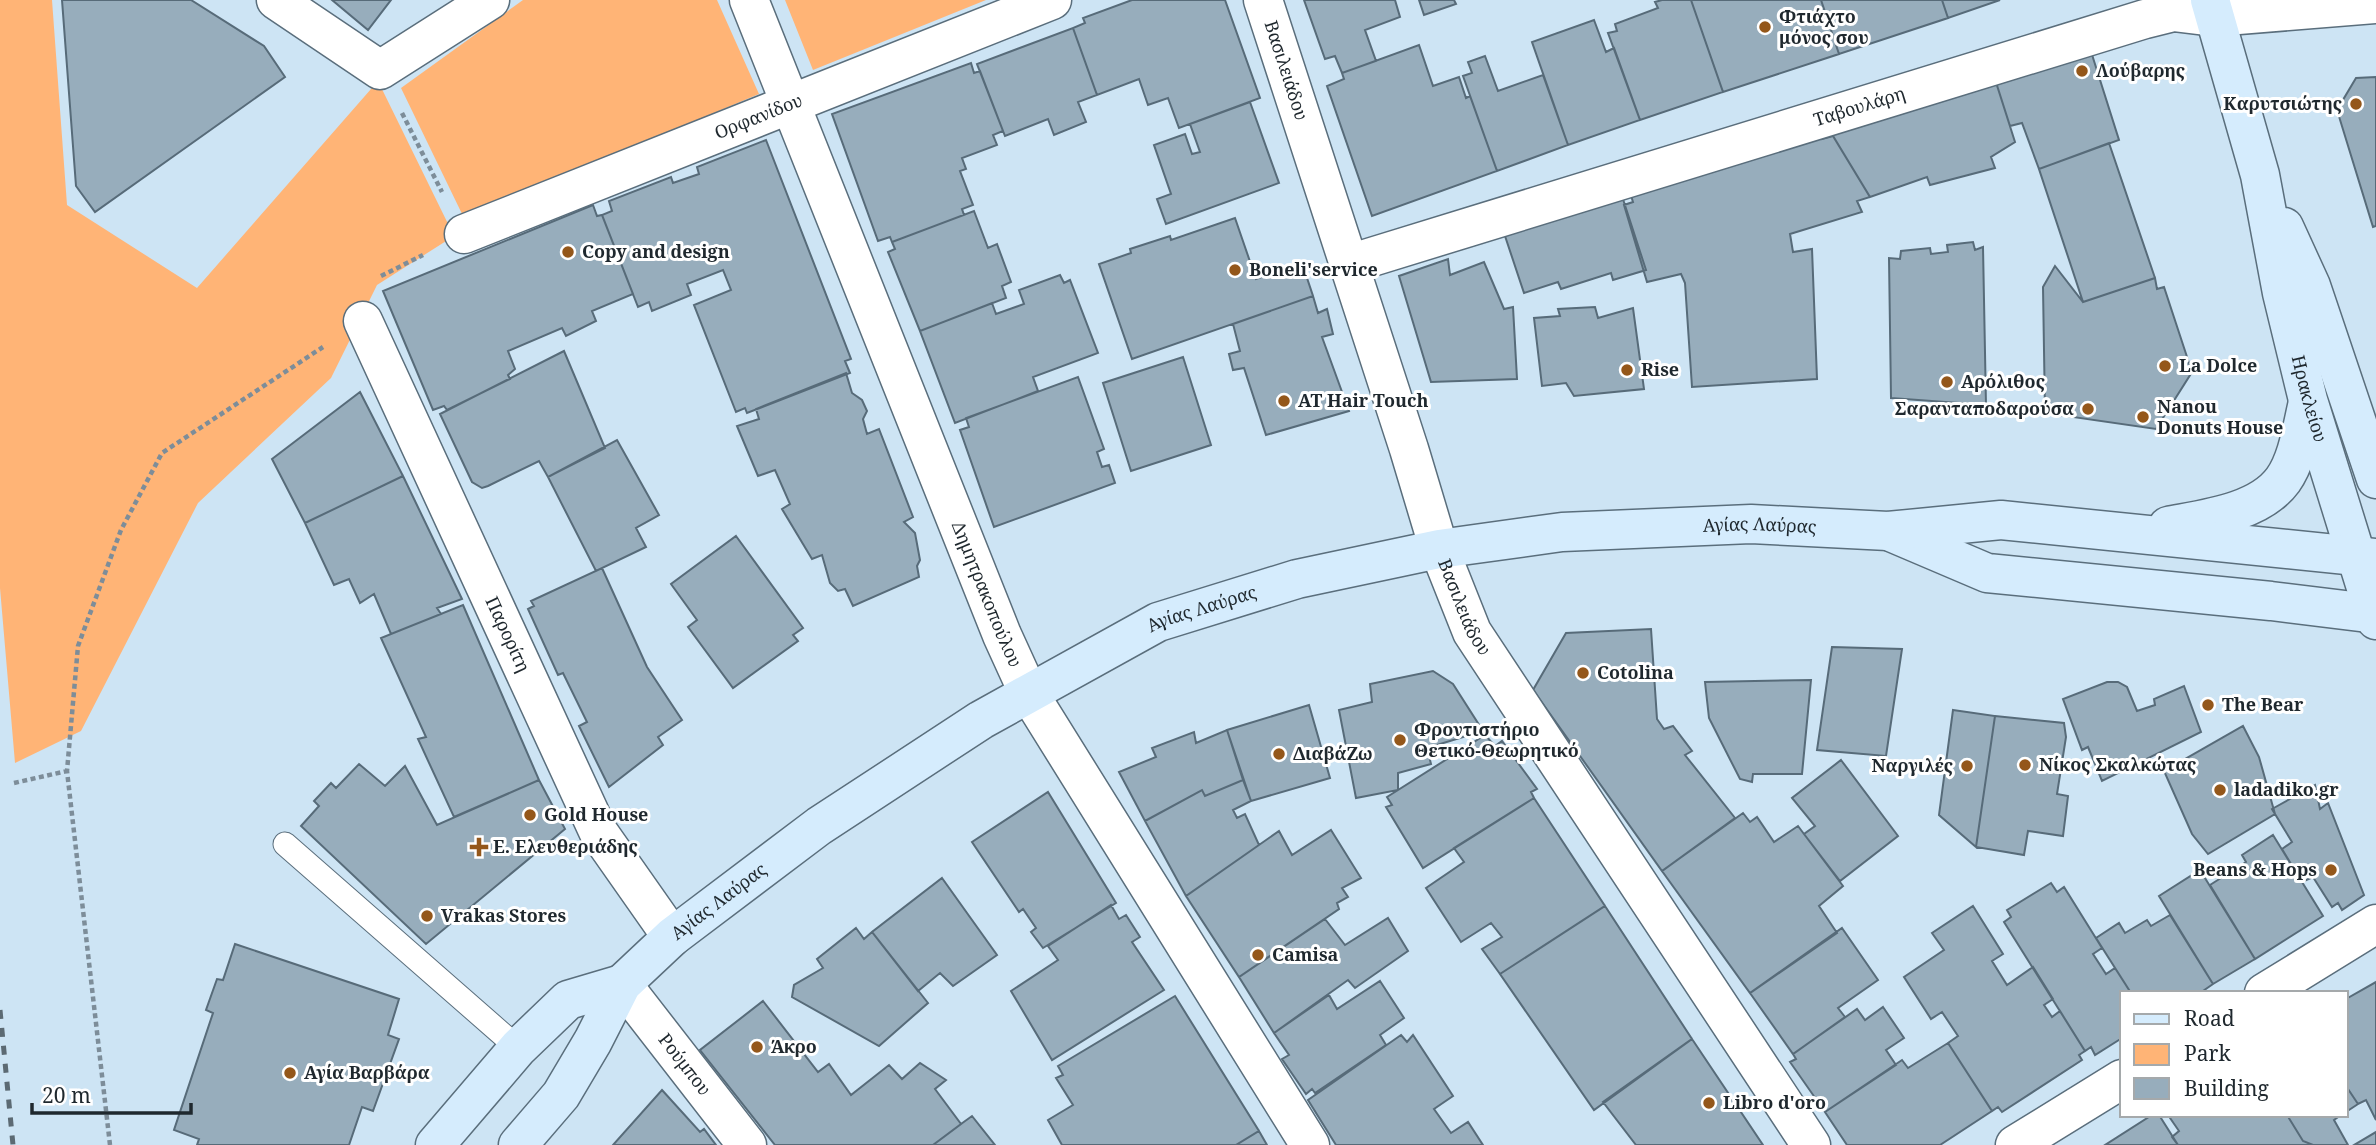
<svg xmlns="http://www.w3.org/2000/svg" width="2376" height="1145" viewBox="0 0 2376 1145" font-family="'Noto Serif',serif">
  <rect width="100%" height="100%" fill="#cde4f4"/>
  <path fill="#ffb476" d="M0,0H52L67,205L197,288L378,81L454,236L377,285L331,378L198,503L81,731L15,763L0,588Z
    M523,0H717L759,94L464,218L401,88Z
    M785,0H986L813,70Z"/>
  <path fill="#97adbc" stroke="#576b79" stroke-width="2" d="M62,0H191L264,46L285,77L95,212L76,186Z
    M332,0H391L368,30Z
    M1132,0H1225L1260,98L1179,128L1168,98L1148,105L1139,79L1097,95L1073,28L1085,23L1083,18Z
    M1304,0H1395L1400,17L1365,30L1376,61L1342,73L1335,56L1325,59Z
    M1419,0H1454L1456,4L1424,15Z
    M1662,0H1691L1723,92L1640,120L1608,33L1617,31L1615,24L1658,8L1655,2Z
    M1691,0H1821L1839,54L1723,92Z
    M1821,0H1942L1948,18L1839,54Z
    M1942,0H2000L1948,18Z
    M1594,20L1606,52L1614,48L1640,120L1568,145L1532,42Z
    M1073,28L1097,95L1078,102L1086,122L1054,135L1048,119L1005,136L977,64Z
    M2088,42L2119,140L2039,169L2022,123L2010,126L1994,76Z
    M1419,45L1433,86L1459,77L1466,98L1470,96L1497,171L1372,216L1327,86L1344,79L1342,73Z
    M1485,56L1498,91L1543,75L1568,145L1497,171L1463,76L1472,73L1468,62Z
    M971,63L974,73L980,71L1003,131L993,135L997,145L962,158L966,169L960,171L973,205L962,209L964,215L892,242L890,237L878,241L832,114Z
    M1994,76L2015,142L1991,157L1995,168L1930,185L1927,177L1870,197L1833,136L1836,132Z
    M2376,77V226L2373,227L2337,110L2356,78Z
    M1250,102L1279,183L1166,224L1157,199L1171,194L1154,145L1185,134L1192,154L1200,152L1190,124Z
    M1819,128L1822,139L1833,136L1870,197L1857,201L1862,212L1790,234L1793,252L1812,249L1817,379L1692,387L1685,283L1681,274L1647,282L1624,205L1633,202L1629,189Z
    M766,140L851,359L845,361L850,373L747,413L745,408L736,412L694,305L731,290L723,270L687,284L691,295L652,311L649,302L638,307L602,215L612,211L609,201L671,177L673,183L699,174L697,167Z
    M2109,143L2155,278L2083,302L2039,169Z
    M1621,193L1646,270L1613,280L1611,273L1561,289L1558,282L1524,293L1503,230Z
    M593,205L597,216L602,215L633,294L592,311L596,321L566,336L562,328L508,351L515,369L508,375L510,379L447,410L444,406L433,410L383,291Z
    M974,211L988,248L997,244L1011,282L1002,286L1006,298L920,331L888,252L895,249L892,242Z
    M1235,218L1256,279L1302,263L1313,296L1132,359L1099,264L1131,253L1130,249L1170,236L1171,240Z
    M1973,242L1975,250L1983,247L1986,405L1891,398L1889,258L1900,259L1901,251L1930,248L1931,254L1948,252L1947,245Z
    M1448,259L1450,275L1484,262L1504,309L1513,307L1517,379L1431,382L1399,276Z
    M2055,266L2083,302L2155,278L2157,289L2164,287L2192,372L2156,429L2045,413L2043,287Z
    M1060,275L1064,283L1070,280L1098,353L1033,377L1038,391L955,423L920,331L992,303L996,314L1024,304L1019,290Z
    M1313,296L1318,313L1327,309L1333,334L1322,337L1349,411L1266,435L1244,368L1233,370L1229,354L1240,351L1233,324Z
    M1595,307L1598,318L1633,308L1644,389L1574,396L1566,383L1542,386L1534,318L1560,316L1558,309Z
    M564,351L605,448L548,477L539,461L488,486L482,488L472,482L440,414Z
    M1183,357L1211,445L1131,471L1103,383Z
    M846,373L852,393L862,400L867,411L863,419L867,434L879,429L913,517L904,522L915,533L920,560L917,566L919,577L853,606L845,589L838,591L830,583L822,555L812,559L782,509L790,504L775,470L758,476L737,426L759,419L756,409Z
    M1078,377L1104,449L1097,452L1102,467L1109,465L1115,483L994,527L960,430L969,427L966,418Z
    M360,392L403,476L305,523L272,459Z
    M617,440L659,515L636,528L646,547L596,571L548,477Z
    M403,476L462,599L437,608L441,614L391,634L374,594L360,603L349,579L334,585L305,523Z
    M736,536L803,628L793,635L798,641L733,688L688,627L697,620L671,584Z
    M602,568L647,667L682,720L658,737L663,745L609,787L579,726L587,722L563,673L558,675L528,609L534,606L531,601Z
    M463,605L539,780L454,817L418,739L426,737L381,638Z
    M1651,629L1657,719L1664,729L1673,726L1692,751L1685,755L1735,818L1662,871L1533,690L1566,633Z
    M1832,647L1902,649L1886,756L1817,750Z
    M1433,671L1453,684L1483,731L1427,748L1431,764L1398,773V790L1356,798L1339,710L1372,702L1370,684Z
    M1811,680L1802,774H1753L1752,782L1740,779L1709,718L1705,682Z
    M2107,682H2118L2127,687L2137,711L2155,705L2154,699L2184,686L2201,732L2102,781L2088,747L2082,750L2063,699Z
    M1309,705L1330,778L1251,801L1227,730Z
    M1953,710L1995,716L1976,847L1939,815Z
    M1995,716L2064,723L2066,737L2057,794L2068,796L2063,836L2028,831L2024,855L1976,847Z
    M2243,726L2259,757L2275,814L2208,854L2192,834L2164,771Z
    M1227,730L1243,780L1205,796L1202,790L1145,821L1119,772L1156,757L1152,748L1194,732L1196,743Z
    M1485,735L1495,746L1502,741L1537,789L1531,792L1534,798L1423,868L1386,807L1392,805L1387,797Z
    M1841,760L1898,836L1840,881L1804,834L1815,826L1792,798Z
    M359,764L385,786L405,766L437,825L539,780L565,829L426,944L301,826L319,806L314,801L331,783L336,788Z
    M1243,780L1251,801L1233,810L1237,818L1245,814L1259,845L1186,896L1145,821L1202,790L1205,796Z
    M2315,785L2320,809L2328,803L2364,895L2342,910L2338,903L2332,907L2313,877L2302,882L2282,849L2292,842L2272,809Z
    M1048,792L1116,903L1043,948L1031,932L1036,928L1023,909L1019,912L972,842Z
    M1534,798L1605,906L1500,974L1482,949L1502,937L1491,923L1461,942L1426,888L1464,862L1454,848Z
    M1743,813L1750,822L1757,817L1774,842L1798,826L1843,886L1819,906L1837,933L1750,993L1662,871Z
    M1331,830L1361,878L1342,888L1348,897L1337,903L1339,909L1239,977L1186,896L1279,831L1292,855Z
    M2273,835L2323,916L2255,959L2210,885L2246,862L2242,855Z
    M2200,870L2255,959L2213,984L2159,896Z
    M942,878L997,955L953,986L940,973L918,991L872,932Z
    M2051,883L2057,892L2064,887L2102,948L2093,954L2106,974L2115,968L2131,993H2122V1038L2095,1055L2091,1047L2085,1051L2004,922L2011,917L2007,910Z
    M1111,905L1119,919L1126,915L1140,937L1132,942L1164,990L1052,1060L1011,991L1058,960L1048,946Z
    M1605,906L1692,1039L1594,1110L1500,974Z
    M1973,906L2003,954L1992,961L2007,985L2033,967L2053,999L2044,1005L2052,1017L2060,1011L2085,1051L2079,1055L2082,1060L2002,1112L1998,1107L1992,1111L1948,1043L1958,1036L1942,1012L1931,1019L1904,977L1944,950L1932,933Z
    M2170,915L2213,984L2200,993H2131L2096,938L2119,923L2125,933L2147,920L2151,926Z
    M1388,918L1408,951L1355,988L1348,980L1274,1033L1239,977L1325,919L1345,945Z
    M856,928L864,939L872,932L928,1003L879,1046L792,997L794,985L823,968L817,959Z
    M1842,928L1878,980L1838,1008L1845,1017L1793,1054L1750,993Z
    M235,944L399,999L388,1035L399,1039L373,1111L362,1107L349,1145H197L199,1139L174,1130L213,1013L206,1010L217,979L223,980Z
    M1380,981L1404,1018L1380,1035L1386,1045L1315,1093L1312,1089L1306,1094L1282,1059L1289,1055L1274,1033L1329,995L1337,1009Z
    M2376,982V1120L2366,1100L2358,1104L2346,1086V999Z
    M1175,996L1259,1131L1236,1145H1062L1048,1120L1073,1105L1056,1078L1063,1075L1058,1066Z
    M763,1001L818,1072L829,1064L851,1095L889,1065L902,1079L920,1063L946,1080L935,1089L961,1124L933,1145H775L700,1050Z
    M1883,1007L1904,1038L1886,1050L1896,1065L1825,1112L1790,1062L1796,1059L1793,1054L1857,1009L1865,1020Z
    M1401,1035L1407,1042L1413,1035L1453,1096L1434,1109L1451,1133L1468,1122L1483,1145H1336L1308,1100Z
    M1692,1039L1763,1145H1636L1603,1102Z
    M1948,1043L1992,1111L1940,1145H1847L1825,1112L1902,1060L1908,1068Z
    M2346,1086L2358,1104L2346,1112Z
    M662,1090L700,1132L704,1129L716,1145H613Z
    M2152,1115H2159L2178,1145H2105Z
    M2168,1115H2287L2303,1141L2313,1145H2178L2172,1137L2179,1131Z
    M2287,1115H2341L2334,1120L2348,1145H2313L2303,1141Z
    M972,1116L995,1145H933L961,1124Z
    M1259,1131L1267,1145H1236Z
    M2376,1132V1145H2354Z"/>
  <g fill="none" stroke-linecap="round" stroke-linejoin="round">
    <defs>
      <path id="lane" d="M285,844L518,1048"/>
      <g id="street">
        <path d="M276,0L380,70L490,0"/>
        <path id="s1" d="M749,0L1002,635L1028,692L1310,1145"/>
        <path id="s2" d="M1263,0L1409,449L1439,549L1472,632L1811,1145"/>
        <path id="s3" d="M464,234L1052,0"/>
        <path id="s4" d="M1349,264L2145,19L2173,12L2214,17L2376,4"/>
        <path id="s5" d="M363,321L599,833L672,937"/>
        <path id="s6" d="M622,984L747,1145"/>
        <path d="M2264,993L2376,924"/>
        <path d="M2015,1145L2122,1079"/>
      </g>
      <g id="secondary">
        <path id="s7" d="M2210,0L2260,175L2282,293L2308,400L2376,620"/>
        <path d="M2284,227L2311,286L2376,479"/>
        <path d="M2168,526C2204,519 2259,513 2283,480C2298,459 2302,427 2308,402"/>
        <path d="M1893,533L1987,573L2271,601L2376,614"/>
        <path d="M435,1145L518,1048L568,1000L622,984"/>
        <path id="s8" d="M518,1145L561,1095L593,1041L622,984L672,937L819,826L981,720L1158,622L1297,579L1439,549L1562,532L1751,524L1888,531L2001,520L2376,558"/>
      </g>
    </defs>
    <use href="#lane" stroke="#5a6e7c" stroke-width="25"/>
    <use href="#street" stroke="#5a6e7c" stroke-width="41"/>
    <use href="#secondary" stroke="#5a6e7c" stroke-width="41"/>
    <path stroke="#7d8d99" stroke-width="4.5" stroke-dasharray="5 3.5" stroke-linecap="butt" d="M402,113L442,192
      M381,276L423,255
      M14,783L67,771
      M110,1145L67,771L78,646L121,530L162,453L323,347"/>
    <use href="#lane" stroke="#fff" stroke-width="23"/>
    <use href="#street" stroke="#fff" stroke-width="38"/>
    <use href="#secondary" stroke="#d5ecfd" stroke-width="38"/>
    <path stroke="#5c6a73" stroke-width="5" stroke-dasharray="9 9" stroke-linecap="butt" d="M0,1010L13,1145"/>
  </g>
  <g fill="#94571a" stroke="#fff" stroke-width="2.5">
    <circle cx="1765" cy="27" r="7"/>
    <circle cx="2082" cy="71" r="7"/>
    <circle cx="2356" cy="104" r="7"/>
    <circle cx="568" cy="252" r="7"/>
    <circle cx="1235" cy="270" r="7"/>
    <circle cx="2165" cy="366" r="7"/>
    <circle cx="1627" cy="370" r="7"/>
    <circle cx="1947" cy="382" r="7"/>
    <circle cx="1284" cy="401" r="7"/>
    <circle cx="2088" cy="409" r="7"/>
    <circle cx="2143" cy="417" r="7"/>
    <circle cx="1583" cy="673" r="7"/>
    <circle cx="2208" cy="705" r="7"/>
    <circle cx="1400" cy="740" r="7"/>
    <circle cx="1279" cy="754" r="7"/>
    <circle cx="2025" cy="765" r="7"/>
    <circle cx="1967" cy="766" r="7"/>
    <circle cx="2220" cy="790" r="7"/>
    <circle cx="530" cy="815" r="7"/>
    <path d="M475.5 836.5h7v7h7v7h-7v7h-7v-7h-7v-7h7z"/>
    <circle cx="2331" cy="870" r="7"/>
    <circle cx="427" cy="916" r="7"/>
    <circle cx="1258" cy="955" r="7"/>
    <circle cx="757" cy="1047" r="7"/>
    <circle cx="290" cy="1073" r="7"/>
    <circle cx="1709" cy="1103" r="7"/>
  </g>
  <g text-anchor="middle" stroke-width="6" stroke-linejoin="round" paint-order="stroke">
    <g font-size="18" font-weight="bold" fill="#1f282e" stroke="#fff" text-anchor="start">
      <text x="1779" y="23">Φτιάχτο<tspan x="1779" dy="21">μόνος σου</tspan></text>
      <text x="2096" y="77">Λούβαρης</text>
      <text x="2342" y="110" text-anchor="end">Καρυτσιώτης</text>
      <text x="582" y="258">Copy and design</text>
      <text x="1249" y="276">Boneli'service</text>
      <text x="2179" y="372">La Dolce</text>
      <text x="1641" y="376">Rise</text>
      <text x="1961" y="388">Αρόλιθος</text>
      <text x="1298" y="407">AT Hair Touch</text>
      <text x="2157" y="413">Nanou<tspan x="2157" dy="21">Donuts House</tspan></text>
      <text x="2074" y="415" text-anchor="end">Σαρανταποδαρούσα</text>
      <text x="1597" y="679">Cotolina</text>
      <text x="2222" y="711">The Bear</text>
      <text x="1414" y="736">Φροντιστήριο<tspan x="1414" dy="21">Θετικό-Θεωρητικό</tspan></text>
      <text x="1293" y="760">ΔιαβάΖω</text>
      <text x="2039" y="771">Νίκος Σκαλκώτας</text>
      <text x="1953" y="772" text-anchor="end">Ναργιλές</text>
      <text x="2234" y="796">ladadiko.gr</text>
      <text x="544" y="821">Gold House</text>
      <text x="493" y="853">Ε. Ελευθεριάδης</text>
      <text x="2317" y="876" text-anchor="end">Beans &amp; Hops</text>
      <text x="441" y="922">Vrakas Stores</text>
      <text x="1272" y="961">Camisa</text>
      <text x="771" y="1053">Άκρο</text>
      <text x="304" y="1079">Αγία Βαρβάρα</text>
      <text x="1723" y="1109">Libro d'oro</text>
    </g>
    <g font-size="18" fill="#1f282e" stroke="#fff">
      <text dy="6" stroke="none"><textPath href="#s2" startOffset="74">Βασιλειάδου</textPath></text>
      <text dy="6" stroke="none"><textPath href="#s4" startOffset="534">Ταβουλάρη</textPath></text>
      <text dy="6" stroke="none"><textPath href="#s3" startOffset="317">Ορφανίδου</textPath></text>
      <text dy="6" stroke="none"><textPath href="#s7" startOffset="411">Ηρακλείου</textPath></text>
      <text dy="6" stroke="none"><textPath href="#s8" startOffset="1454">Αγίας Λαύρας</textPath></text>
      <text dy="6" stroke="none"><textPath href="#s1" startOffset="640">Δημητρακοπούλου</textPath></text>
      <text dy="6" stroke="none"><textPath href="#s2" startOffset="640">Βασιλειάδου</textPath></text>
      <text dy="6" stroke="none"><textPath href="#s8" startOffset="887">Αγίας Λαύρας</textPath></text>
      <text dy="6" stroke="none"><textPath href="#s5" startOffset="345">Παρορίτη</textPath></text>
      <text dy="6" stroke="none"><textPath href="#s8" startOffset="320">Αγίας Λαύρας</textPath></text>
      <text dy="6" stroke="none"><textPath href="#s6" startOffset="102">Ρούμπου</textPath></text>
    </g>
  </g>
  <rect x="2120" y="991" width="228" height="126" fill="#ffffff" stroke="#a5a9ab" stroke-width="2"/>
  <rect x="2134" y="1014" width="35" height="10" fill="#d5ecfd" stroke="#a5a9ab" stroke-width="2"/>
  <text x="2184" y="1026" font-size="21" fill="#1f282e">Road</text>
  <rect x="2134" y="1044" width="35" height="21" fill="#ffb476" stroke="#a5a9ab" stroke-width="2"/>
  <text x="2184" y="1061" font-size="21" fill="#1f282e">Park</text>
  <rect x="2134" y="1078" width="35" height="21" fill="#97adbc" stroke="#a5a9ab" stroke-width="2"/>
  <text x="2184" y="1096" font-size="21" fill="#1f282e">Building</text>
  <path d="M32 1103v10h159v-10" fill="none" stroke="#1f282e" stroke-width="3.5"/>
  <text x="42" y="1103" font-size="21" fill="#1f282e" stroke="#ffffff" stroke-width="5" paint-order="stroke">20 m</text>
</svg>
